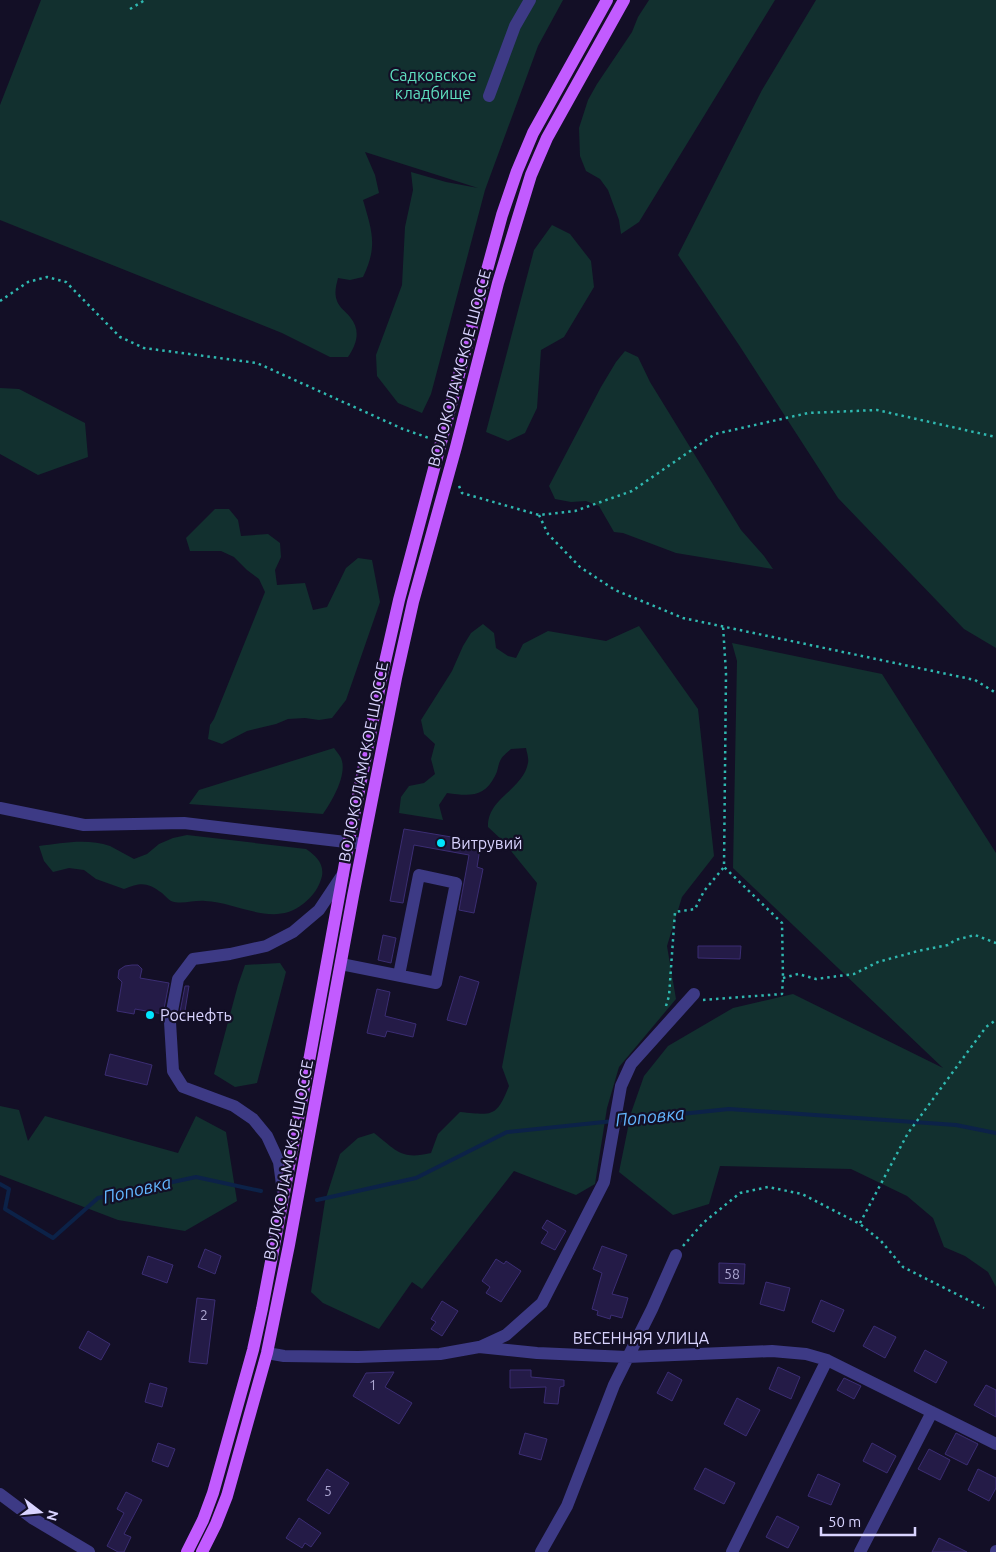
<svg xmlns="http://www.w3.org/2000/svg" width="996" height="1552" viewBox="0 0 996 1552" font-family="Ubuntu,sans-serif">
  <rect width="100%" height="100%" fill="#130f26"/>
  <path fill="#12302f" d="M41,0H563L538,46L485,190L431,394L422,413L398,403L377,376L376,355L402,285L405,227L413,190L411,172L446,182L478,188L365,152L375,175L379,193L363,200C372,231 378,246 363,277L350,280L338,278C336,286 334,293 337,301C339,307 346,312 350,317C361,330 357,344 348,357H330L282,333L0,220V105Z
    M649,0H775L639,222L621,234L619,220L608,190L600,179L586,171L580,156L579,128L588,100L597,84L632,32L638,17Z
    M816,0H996V648L964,629L838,498L739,345L678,255L762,90Z
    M552,225L570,234L591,261L594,287L564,337L541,350L537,408L525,433L508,441L486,432L534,250Z
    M625,351L638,357L650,382L741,530L764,556L773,569L676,553L623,533L614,532L599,506L586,501L571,502L555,499L549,486L601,387L616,362Z
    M0,388L19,389L85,423L88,457L38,475L0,454Z
    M215,509H229L238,520L241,536L268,534L280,543L281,557L275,570L277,585L305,583L313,610L327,607L346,568L358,558L372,560L380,602L346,700L332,718L319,720L305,718L288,719L276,724L247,731L222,744L208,739L210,725L214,719L265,592L259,579L247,570L234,557L221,551H190L186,538Z
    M483,624L494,633L496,648L508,656L516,658L523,644L548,631L606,641L639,626L698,709L714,856L682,897L667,946L676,999L619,1067L607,1108L595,1184L576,1195L514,1171L422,1289L412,1282L379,1329L323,1303L311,1292L325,1201L340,1154L358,1138L374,1133C397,1151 401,1160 431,1153L438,1134L460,1112C493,1115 496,1118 509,1086L502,1067L537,883L503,841L488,827C487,798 523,790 528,763C529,759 527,753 526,748L511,749C508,752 502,756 500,761C498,765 498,771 495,776C484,798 469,796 447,793L439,805L443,820L399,813L401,797L409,786L424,783L435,774L431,759L435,744L424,734L421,720L452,671L463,646L471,633Z
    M732,643L882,674L996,853V1287L988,1272L965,1256L944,1247L933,1218L907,1196L851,1169L720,1166L709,1204L673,1215L619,1172L631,1113L644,1076L668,1046L733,1008L793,994L943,1068L733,868L737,661Z
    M334,748C336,751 339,754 341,758C348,774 332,801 323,814L189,804L199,790Z
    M187,835L306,849C316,856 324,863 322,876C319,888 313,896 303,904C273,928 238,902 205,901C194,900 181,905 171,901C168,899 164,895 162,893C147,882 141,882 124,889L96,879L84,870L69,868L53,872L44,861L39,846C61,843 88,838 110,846C118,850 126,855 134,859L147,854L159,844L173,838Z
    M280,963L286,972L257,1083L235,1087L214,1074L238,985L245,965Z
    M0,1106L19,1110L28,1141L45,1116L178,1153L196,1116L226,1132L237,1201L185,1231L118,1220L0,1175Z"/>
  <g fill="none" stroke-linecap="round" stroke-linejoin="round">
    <path stroke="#0c2248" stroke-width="4" d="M0,1184L9,1189L5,1209L53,1238L98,1198L196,1177L261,1191
      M317,1200L416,1178L507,1132L729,1109L956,1125L996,1133"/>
  </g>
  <path fill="#241b47" stroke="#3b2d73" d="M404,829L481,842L477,867L483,869L474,913L459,910L469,855L414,845L403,903L390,901Z
    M383,935L396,938L391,963L378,960Z
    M698,946H741L740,959L698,958Z
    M132,965H138L142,969L140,978L169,983L163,1014L135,1009L134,1014L117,1011L122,982L118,978L119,970L125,966Z
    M460,976L479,982L466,1025L447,1020Z
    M185,986H189L184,1017H179Z
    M377,989L390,992L385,1016L416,1024L413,1037L387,1031L385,1037L367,1033Z
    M110,1054L152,1065L147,1085L105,1075Z
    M547,1220L566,1231L555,1250L541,1243L548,1232L542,1228Z
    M602,1246L627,1255L612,1294L628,1298L622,1318L611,1315L610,1319L597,1315L598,1311L592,1309L602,1273L593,1269Z
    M205,1249L221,1256L215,1274L198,1267Z
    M148,1256L173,1265L167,1283L142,1274Z
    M496,1259L504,1264L506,1261L521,1271L501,1302L486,1293L490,1287L482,1281Z
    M719,1263L745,1264L744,1284L719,1283Z
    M766,1282L790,1288L784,1311L760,1304Z
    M197,1298L215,1300L207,1364L189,1362Z
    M821,1300L844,1310L834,1332L812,1322Z
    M442,1301L458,1311L442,1336L431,1329L436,1322L431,1319Z
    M874,1326L896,1337L885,1358L863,1346Z
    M88,1331L110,1344L101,1360L79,1348Z
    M925,1350L947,1362L936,1383L914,1371Z
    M778,1367L800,1377L791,1399L769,1389Z
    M510,1370H531V1377L564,1380V1386L560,1387L558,1404L544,1403L546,1387L510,1388Z
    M394,1372L385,1387L412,1403L399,1424L353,1396L366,1373Z
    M668,1372L682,1380L672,1401L657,1393Z
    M844,1378L861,1386L854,1399L837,1390Z
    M150,1383L167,1388L162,1407L145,1402Z
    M986,1385L996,1390V1417L974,1405Z
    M737,1398L760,1410L746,1436L724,1424Z
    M525,1433L547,1439L541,1460L519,1454Z
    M956,1433L978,1444L967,1465L945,1454Z
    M158,1443L175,1449L168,1467L152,1461Z
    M872,1443L896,1456L887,1473L863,1461Z
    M929,1449L950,1460L940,1480L918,1469Z
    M705,1468L735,1483L724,1504L694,1489Z
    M327,1469L349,1483L329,1514L307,1500Z
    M978,1469L996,1478V1488L989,1501L968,1490Z
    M818,1474L840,1484L831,1505L808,1496Z
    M126,1492L142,1500L124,1534L131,1537L124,1552H118L107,1546L124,1513L117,1509Z
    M777,1516L799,1527L788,1548L766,1537Z
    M299,1518L321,1533L311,1547L305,1543L302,1548L286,1538Z
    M939,1538L967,1552H932Z"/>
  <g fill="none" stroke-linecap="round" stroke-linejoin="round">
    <path stroke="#2fb8b0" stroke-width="2.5" stroke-dasharray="2.5 4" stroke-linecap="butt" d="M130,9L145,0
      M0,301L28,282L47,277L66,282L120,337L144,348L257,363L403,429L429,438
      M459,486L462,493L539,515L575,511L632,491L715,434L808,413L877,410L996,437
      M539,515L548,534L580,567L615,590L683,618L975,680L996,693
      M783,978L798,974L816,979L854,974L878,962L918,951L948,945L955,940L975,935L996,943
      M703,1000L782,994L783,978L782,923L724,867L726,673L723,626
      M666,1006L669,996L675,912L695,909L704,891L724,867
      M860,1223L908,1133L986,1027L996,1020
      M683,1246L703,1223L740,1193L768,1187L802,1194L860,1224L881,1241L903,1267L984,1308"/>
    <path stroke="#3d3a85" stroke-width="12" d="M489,96L515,26L530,0
      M0,808L84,825L184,823L363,844
      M341,964L436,983L456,883L419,875L399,975
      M283,1192L279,1162L267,1136L253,1119L234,1106L183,1087L173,1071L170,1022L178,979L193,959L230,954L266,946L293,932L319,910L343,874
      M480,1347L506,1335L542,1303L604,1182L621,1086L631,1064L694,994
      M267,1353L284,1356L358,1357L440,1354L479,1347L537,1353L627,1357L772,1351L806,1354L827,1360L996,1444
      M0,1494L32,1518L89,1552
      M541,1552L567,1506L614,1385L652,1309L676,1255
      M732,1552L827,1360
      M860,1552L932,1412
      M996,1552V1551"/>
    <path stroke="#c25bff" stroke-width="12" d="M187,1552L203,1520L213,1493L253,1350L262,1309L307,1072L349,841L382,675L399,600L484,281L502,215L517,171L533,133L607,0
      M202,1552L216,1524L227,1496L267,1353L289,1245L353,896L396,678L413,602L456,447L498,283L531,175L547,138L624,0"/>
  </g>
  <g fill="#00e5ff" stroke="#130f26" stroke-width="2">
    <circle cx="441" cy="843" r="5"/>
    <circle cx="150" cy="1015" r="5"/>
  </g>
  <g text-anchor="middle" stroke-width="4.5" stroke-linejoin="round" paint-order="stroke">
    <g font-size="14" fill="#aca6d1">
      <text x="732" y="1279">58</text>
      <text x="204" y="1320">2</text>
      <text x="373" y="1390">1</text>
      <text x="328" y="1496">5</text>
    </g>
    <g font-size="16" fill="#5fe0c0" stroke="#130f26">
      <text x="433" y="81">Садковское<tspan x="433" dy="18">кладбище</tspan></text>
    </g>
    <g font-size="16" fill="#d9d4ff" stroke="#130f26">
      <text transform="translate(459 368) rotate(-75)" y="6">ВОЛОКОЛАМСКОЕ ШОССЕ</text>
      <text transform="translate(363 762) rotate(-79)" y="6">ВОЛОКОЛАМСКОЕ ШОССЕ</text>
      <text transform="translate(288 1160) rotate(-79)" y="6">ВОЛОКОЛАМСКОЕ ШОССЕ</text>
      <text x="641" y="1344">ВЕСЕННЯЯ УЛИЦА</text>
    </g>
    <g font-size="16" fill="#d9d4ff" stroke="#130f26" text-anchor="start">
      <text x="451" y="849">Витрувий</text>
      <text x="160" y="1021">Роснефть</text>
    </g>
    <g font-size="18" font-style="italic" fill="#62b6ff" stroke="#130f26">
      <text transform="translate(650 1117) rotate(-6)" y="6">Поповка</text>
      <text transform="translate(137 1190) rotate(-13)" y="6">Поповка</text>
    </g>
  </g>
  <g transform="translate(40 1512) rotate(106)" stroke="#130f26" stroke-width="4" paint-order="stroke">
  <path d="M0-4L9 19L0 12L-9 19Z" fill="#d9d4ff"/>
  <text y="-8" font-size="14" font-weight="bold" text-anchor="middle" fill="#d9d4ff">N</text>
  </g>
  <path d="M821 1527v8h94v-8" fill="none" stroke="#d9d4ff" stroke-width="2.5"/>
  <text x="828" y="1527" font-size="15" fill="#d9d4ff" stroke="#130f26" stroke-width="4" paint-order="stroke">50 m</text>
</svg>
